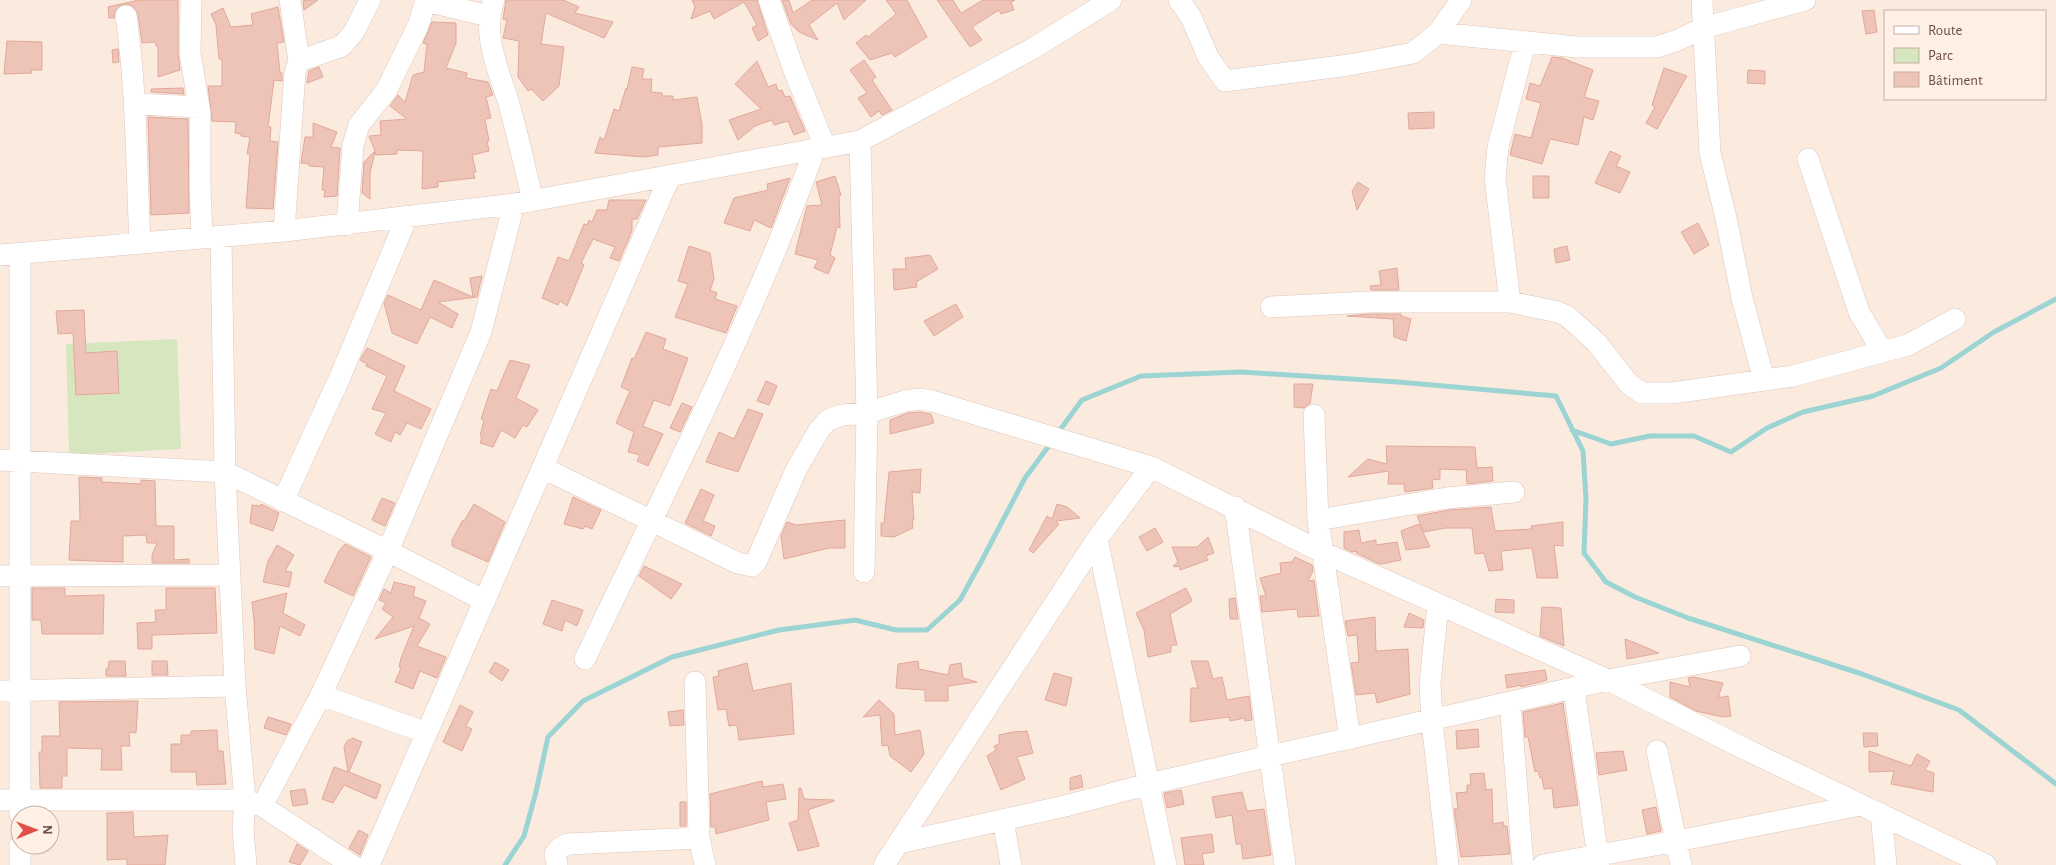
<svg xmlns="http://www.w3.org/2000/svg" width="2056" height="865" viewBox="0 0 2056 865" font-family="'Alegreya Sans',sans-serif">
  <rect width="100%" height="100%" fill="#fbebdf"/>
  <path fill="#d6e7bf" d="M177,339L181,449L69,455L66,344Z"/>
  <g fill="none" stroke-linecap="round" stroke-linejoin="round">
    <path stroke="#9cd4d3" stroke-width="5" d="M1572,430L1611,444L1650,436H1694L1731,452L1767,428L1803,412L1873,396L1941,368L1994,332L2056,299
      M1057,434L1082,400L1141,376L1241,372L1398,382L1556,396L1583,451L1586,499L1584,553L1606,582L1635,597L1688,618L1862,674L1959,710L2056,784
      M505,865L524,836L536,792L548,737L583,701L672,657L779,630L855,620L896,630H927L960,600L981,562L1025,478L1051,443"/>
  </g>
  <path fill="#efc4b8" stroke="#e1a899" d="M139,0H178V53L180,70L158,77V47L156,46V42L142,43L138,14L131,5L125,4L119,6L115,11L114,18H109L108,7Z
    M307,0H318L304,10L303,1Z
    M506,0H563L579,7L575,13L613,22L604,38L546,13L541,44L564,47L559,86L543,101L531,89L528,91L518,77L519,41L503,38L507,20L503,19Z
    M692,0H757L768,35L758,41L752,28L757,25L744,2L714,19L710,11L691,19L695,7Z
    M782,0H789L793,13L812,0H866L844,20L837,3L809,25L818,40L799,32L791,24Z
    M886,0H907L927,37L895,57L892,53L870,60L856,43L866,35L868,37L896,14Z
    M937,0H953L961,13L983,0H1015L1011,2L1014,10L1001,14L999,10L972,27L982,40L970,47Z
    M278,7L284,42L277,43L280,73H282V81L274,80L268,127H271L270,141L278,142L273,209L246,208L250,154H247L250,137L241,136V134L235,133L236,122L212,121L208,86H222V59H219L216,25L211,14L223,8L231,27L253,25L251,14Z
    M1874,10L1877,32L1866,34L1862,11Z
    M432,22L456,23V43L446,68L467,73L466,78L488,82L493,95L486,97L491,118L485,119L489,141H487L489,151L472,155L476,172H473L475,178L438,182V187L422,189L423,151L397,150V154L376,155L375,152L370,173V199L362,193L364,162L375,151L369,136L381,135L380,121L407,119L390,106L398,95L405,102L413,75L424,72L427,44L423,43Z
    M7,41L42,42V70H31L32,73L4,74Z
    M118,49L119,62L113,63L112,50Z
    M1552,57L1562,58L1593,70L1584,97L1599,101L1593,120L1584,117L1578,145L1550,139L1542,164L1510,155L1515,134L1531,138L1541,103L1526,99L1530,83L1540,86Z
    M864,60L876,77L872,80L892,110L882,115L879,111L871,117L858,98L867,93L850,70Z
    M757,61L768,87L776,84L778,91L782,90L785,97L790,96L805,131L794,135L788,121L774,125L772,120L755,126L738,140L729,120L761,109L735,84Z
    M319,67L323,77L307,83L309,71Z
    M632,67L644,69L642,79H652L651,92L662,93V96H673V100L697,97L702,124V143L658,147V155L644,157L595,153L600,137L604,140L614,109L619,111L626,88L627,89Z
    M1664,68L1687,76L1657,129L1646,123L1655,107L1652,105Z
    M1748,70L1765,71V84L1747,83Z
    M183,88L184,94L151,92V89Z
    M1434,112V128L1409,129L1408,113Z
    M148,117L188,119L189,213L151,215Z
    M313,123L337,132L331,147L340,148L337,196L324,197L325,190H322L324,167L309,166V164L301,163L305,137H313Z
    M1610,151L1621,156L1616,166L1630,172L1620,193L1595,183Z
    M835,176L841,195L839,196L840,228L837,227L830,255L835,258L828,274L814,268L818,260L795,254L807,206L822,205L816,182Z
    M1533,176H1549V198H1533Z
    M790,178L771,228L754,220L750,231L724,223L734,198L768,190L767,184Z
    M1358,182L1369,189L1357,210L1352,191Z
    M609,200H646L637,219H632V231L619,261L610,258L615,247L593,239L581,263L584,265L567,306L560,301L558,305L542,298L558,257L569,261L584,224L587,225L589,220L592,222L597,210H607Z
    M1698,223L1709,245L1694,254L1681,232Z
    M689,246L710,253L714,279L710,290L717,293L715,299L737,306L726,333L675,317L688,284L678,281Z
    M1567,246L1570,260L1556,263L1554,249Z
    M930,255L938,269L916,282L917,287L894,290L893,269H906L905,258Z
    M1397,268L1399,290H1371L1370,286L1381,285L1379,271Z
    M482,276L477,297L438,302L458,314L452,328L430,317L417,344L392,333L384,303L388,295L421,310L434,280L473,297L470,278Z
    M956,304L963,317L934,336L924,321Z
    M84,310L86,353L117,351L119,393L76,395L73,333L58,334L56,311Z
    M1369,314H1401V316L1411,319L1406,341L1394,337L1393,319L1347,316Z
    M646,332L666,339L663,349L688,358L670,406L654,400L643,426L663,434L648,466L637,461L640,455L628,452L634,432L616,423L630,391L621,387L632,358L634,359Z
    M367,348L405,366L394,391L431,409L421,429L407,423L400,435L395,432L391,442L375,434L386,413L372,409L387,376L366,366L367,364L360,360Z
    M510,360L530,365L516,398L538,410L527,427L523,425L515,438L501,430L493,447L480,443L482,437L480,436L484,420L481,419L491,389L497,391Z
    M766,381L777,386L769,405L757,401Z
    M1294,384H1313L1310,403L1304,408L1294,407Z
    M682,403L692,407L680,432L670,428Z
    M748,409L763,414L738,472L706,462L719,432L734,439Z
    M919,412L931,414L934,423L890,434V420L908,413Z
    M1386,446L1475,447L1477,468L1492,467L1493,481L1467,484L1466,470L1440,469V479L1432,480L1433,488L1405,492L1404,484H1388L1389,471L1348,477L1368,459L1387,464Z
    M921,469L920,493L912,492L914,520H912L913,528L894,537L881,536V523H884L889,472Z
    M79,477L102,478V482L141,484V480L155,481L156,526H174V560L189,559V563H152V555L157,543H147L146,535L123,536V562L69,560L71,521H80Z
    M701,489L714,495L703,521L715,526L711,536L685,523Z
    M573,497L601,510L592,529L585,526L583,529L564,524Z
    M382,498L395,503L385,526L372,520Z
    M261,504L279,513L273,531L250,523L252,505L260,506Z
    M474,504L505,522L488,562L452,546V540L463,520L464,521Z
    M1057,504L1067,507L1080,518L1056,521L1059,524L1033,553L1029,550L1047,516L1052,519Z
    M1491,507L1495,531L1532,529L1531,526L1563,522V546L1554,545L1558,578H1537L1532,548L1501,551L1503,570L1489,571L1484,553L1475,554L1472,528H1446L1424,532L1417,516L1449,510Z
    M845,520V548H829L784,559L781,536L787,522L796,525Z
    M1419,524L1430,547L1406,550L1401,531Z
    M1155,528L1163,542L1147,551L1139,537Z
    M1359,530L1361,543L1376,540V545L1397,542L1401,560L1382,564L1377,563L1356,553L1357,551L1352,552L1344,548V532Z
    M1208,537L1214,553L1206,556L1208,560L1180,570L1179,566L1174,567L1173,566L1178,562L1172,547H1197Z
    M345,544L371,557L353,596L324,582L339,551Z
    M277,545L294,555L285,571L292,572L289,587L263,582L268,561Z
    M1295,557L1312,565L1313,571L1308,581L1314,580L1319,616L1298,617L1297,609L1262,612L1260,596H1266L1260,578L1281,573L1280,563L1292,562Z
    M644,566L682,584L671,599L639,576Z
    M394,582L415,587L413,596L426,601L419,618L430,624L417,646L446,657L437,678L420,671L413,689L395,682L401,668L399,667L401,658L414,626L375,639L393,617L382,609L386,603L379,600L384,589L391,593Z
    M32,588H65V596L104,595L103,634H42L41,620H32Z
    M166,588H215L217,633L152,635V649H138L137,623L156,622L155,610H166Z
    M1186,588L1192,601L1170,614L1177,645H1171V652L1148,657L1144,630L1136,613Z
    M287,593L283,613L305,625L300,636L280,626L274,654L255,649L254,620L252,602Z
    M1235,598L1238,619H1230L1229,599Z
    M1496,599L1514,600V613L1495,612Z
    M552,600L583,610L577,626L565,620L562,631L543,624Z
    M1542,607L1561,608L1564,646L1540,636Z
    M1409,613L1424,620L1423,628L1404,627Z
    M1375,617L1376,651L1408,649L1410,694L1377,703L1375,693L1356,695L1351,663L1359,662L1357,635L1348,636L1345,621Z
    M1625,639L1633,642L1659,653L1627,659Z
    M109,661H125L126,676H106V669H108Z
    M152,661H167L168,675H152Z
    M918,661L919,669L948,675L950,665L961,663L963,678L977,682L948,686V701H925V690L896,688L898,664Z
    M1191,661H1208L1213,679L1222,677L1227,700L1249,696L1252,720L1245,721V718L1230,721L1229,717L1190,722L1191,688H1198Z
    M495,662L509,670L502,681L489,672Z
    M747,663L753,691L791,683L794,734L739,740L737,725L729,726L726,709L718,710L713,677L719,676L718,671Z
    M1545,670L1547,680L1521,687V685L1507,688L1505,675Z
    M1054,673L1072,678L1066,706L1045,700Z
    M1693,677L1723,683L1718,698L1728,696L1731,716L1723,717L1696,711L1670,697V682L1690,687L1688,678Z
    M879,700L894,714L895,735L920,730L924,754L911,772L890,756L888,745L882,746L880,715L863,717Z
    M138,701L136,733L129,732L130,746H121L122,770H101L102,749L67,748V776H62V788H40L39,752H42V736H60L59,702Z
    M1563,703L1578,805L1554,808L1552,788L1544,789L1542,778H1540L1538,771L1535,772L1528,737H1525L1523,712Z
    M460,705L473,712L466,726L472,729L462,751L443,742Z
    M683,710L684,725L670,726L668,712Z
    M268,717L291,724L286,735L264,728Z
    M1478,729L1479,747L1457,749L1456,731Z
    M217,730L218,751H223L226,784L197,785L196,772H171V744H181V735H191V731Z
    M1027,731L1033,753L1017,757L1025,779L1001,790L987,756L996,750L994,746L999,744V735L1013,732Z
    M1863,733H1877L1878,746L1864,747Z
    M353,738L362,742L349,772L381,785L376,799L344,785L333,803L322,799L334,767L348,772L344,747L347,741Z
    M1623,751L1627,770L1599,775L1596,753Z
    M1869,751L1911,766L1917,754L1930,761L1925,770L1934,773L1933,792L1891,784L1894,771L1869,772Z
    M1484,773L1486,790L1492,789L1493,824L1503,822L1504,826H1507L1510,854L1461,857L1454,809L1458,808L1456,793L1467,792V785H1471L1470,774Z
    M1081,775L1083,787L1070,790V778Z
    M762,781L763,787L783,784L786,799L766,802L769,820L716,834L715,827H711L710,794Z
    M799,788H801L804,799L834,800V801L808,810L819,846L798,851L789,823L798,820Z
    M305,789L308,804L293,806L290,791Z
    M1181,790L1184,804L1167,808L1164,793Z
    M1242,792L1247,811L1264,809L1271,855L1243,859L1241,844H1236L1232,815L1216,818L1212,797Z
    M680,802H686V826H680Z
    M1656,807L1661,831L1647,834L1642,810Z
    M133,812L134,837L168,835L165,865H127V859L107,860V813Z
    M359,830L368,835L360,855L349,848Z
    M1212,834L1214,852L1202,854L1204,865H1185L1181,838Z
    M297,844L308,851L300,865L289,862Z"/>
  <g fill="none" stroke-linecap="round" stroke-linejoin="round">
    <defs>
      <path id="minor" d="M191,0L190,53L200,113V186L202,237
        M494,0C481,34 499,71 509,104C518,136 525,168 533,201
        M769,0L794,70L825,147
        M1179,0L1191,17L1208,57L1225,81L1349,65L1413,53L1438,33L1461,0
        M1702,0L1710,153L1726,218L1742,298L1764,380
        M426,1L489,16
        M126,16C137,91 136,166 140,242
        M1438,33L1577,47H1657L1678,40L1703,28L1805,0
        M299,61L342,46L354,32L370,0
        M136,104L199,107
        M860,141L867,413L864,572
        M1808,159L1859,312L1882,351
        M347,225L353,145L359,125L386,91L418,26L426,0
        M284,231L295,72L299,61L290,0
        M221,237L225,472L235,686L245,800L243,830L246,865
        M20,253V815
        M0,255L284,231L514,204L860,141L1032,49L1111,0
        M1510,302L1495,178L1498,147L1525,43
        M1271,307L1369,302H1510L1558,312L1567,316L1596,342L1629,384L1642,393H1672L1793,376L1908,345L1955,319
        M1314,415L1318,520L1350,739
        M0,460L225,472L388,551L485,601
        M543,468L738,563L752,566L756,562L796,470L819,430L828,420L842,415L867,413L905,401L919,399L932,401L1151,467L1322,552L1608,680L1743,748L1986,865
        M283,501L340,377L407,217
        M1235,507L1285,865
        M1318,520L1447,498L1514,492
        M1097,539L1166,865
        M0,576L230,575
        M1438,605L1430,683L1432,721L1448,865
        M585,659C665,491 751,324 815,149
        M695,682L699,838L705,865
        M1574,689L1599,865
        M0,691L235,686
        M321,695L427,733
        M1510,703L1523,865
        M1657,751L1681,865
        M0,800H245L262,806L352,865
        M262,806L321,695L388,551L481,332L514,204
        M1881,814L1886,865
        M1003,820L1011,865
        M899,843L1065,806L1149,784L1270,756L1608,680L1740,656
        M20,865V845
        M369,865L670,176
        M557,865L555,854L560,848L568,844L699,838
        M884,865L1097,539L1151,467
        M1543,865L1677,841L1861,805"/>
    </defs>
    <use href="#minor" stroke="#dec6bc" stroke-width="22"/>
    <use href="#minor" stroke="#fff" stroke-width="21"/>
  </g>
  <rect x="1884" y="10" width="162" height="90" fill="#fef0e4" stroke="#c5b0a6"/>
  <rect x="1894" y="26" width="25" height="8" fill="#ffffff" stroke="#c5b0a6"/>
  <text x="1928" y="35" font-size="15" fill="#6f5048">Route</text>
  <rect x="1894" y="48" width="25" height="15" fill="#d6e7bf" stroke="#c5b0a6"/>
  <text x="1928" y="60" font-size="15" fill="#6f5048">Parc</text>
  <rect x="1894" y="72" width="25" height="15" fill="#efc4b8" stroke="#c5b0a6"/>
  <text x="1928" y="85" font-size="15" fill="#6f5048">Bâtiment</text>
  <g transform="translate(35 830) rotate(89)"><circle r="24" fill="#fef0e4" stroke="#c5b0a6"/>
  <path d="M0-4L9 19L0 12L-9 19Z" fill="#e15048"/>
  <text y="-8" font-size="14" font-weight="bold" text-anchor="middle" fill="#6f5048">N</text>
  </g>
</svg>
